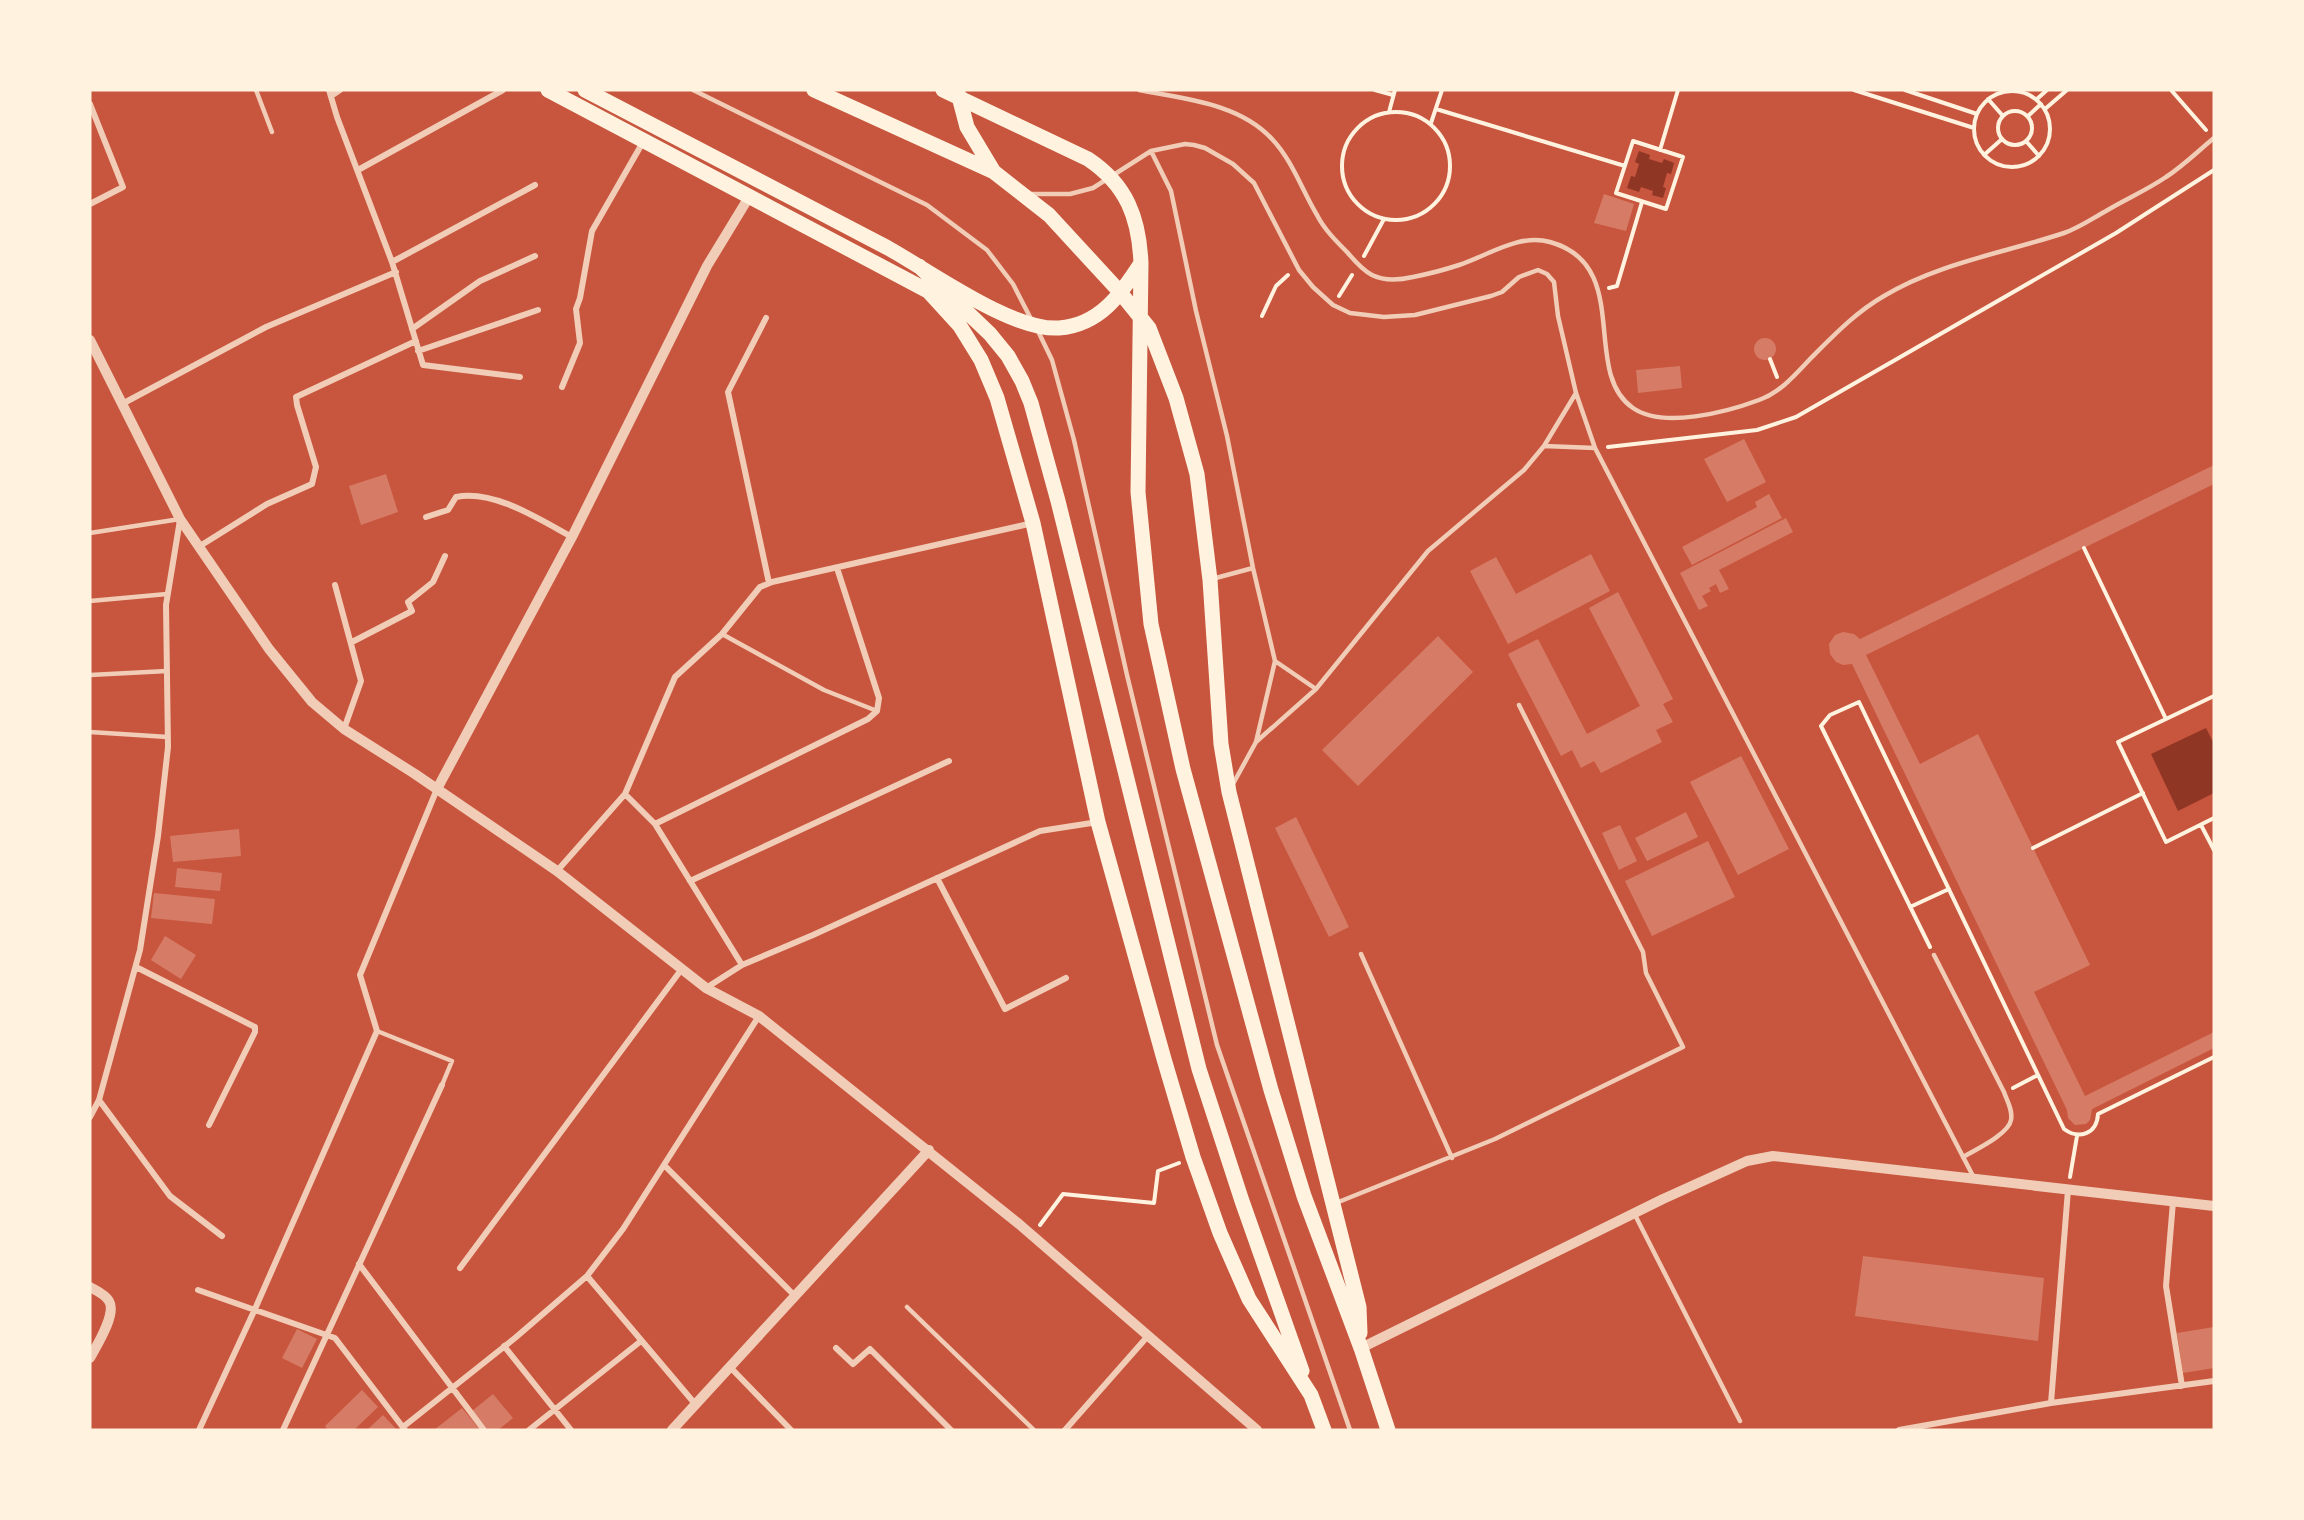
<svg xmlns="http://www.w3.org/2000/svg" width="2304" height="1520" viewBox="0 0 2304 1520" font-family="Merriweather,serif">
  <rect width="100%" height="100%" fill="#c8553d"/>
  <path fill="#8f3625" d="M1639,151L1650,155L1649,159L1662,163L1664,159L1674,163L1671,174L1667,173L1663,187L1666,188L1663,198L1652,195L1653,191L1641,187L1639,192L1627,188L1631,176L1635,177L1639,164L1635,162Z
    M2206,728L2214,744V793L2178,811L2151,754Z"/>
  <path fill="#d67c66" d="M1604,194L1634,204L1626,231L1594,223Z
    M1754 349a11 11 0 1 1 22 0a11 11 0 1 1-22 0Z
    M1680,366L1682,388L1638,393L1636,370Z
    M1744,439L1766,482L1727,502L1704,459Z
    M2214,465V484L1866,655L1920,764L1978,734L2090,965L2034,992L2085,1096L2214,1032V1048L2092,1109L2090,1120L2086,1124L2075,1125L2068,1118L2067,1110L1852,664L1843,665L1836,662L1830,654L1829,644L1835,635L1843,632L1854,634L1860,639Z
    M386,474L398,512L361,525L349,486Z
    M1769,494L1782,518L1692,565L1682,547L1757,507L1755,502Z
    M1786,518L1793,532L1719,570L1729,589L1720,593L1716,584L1709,588L1711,591L1702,596L1708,606L1699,610L1680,573Z
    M1591,554L1610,591L1508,644L1470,571L1496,557L1516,594Z
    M1618,592L1673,699L1663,704L1673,722L1656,730L1662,742L1601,773L1594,761L1581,768L1572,750L1561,756L1508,654L1538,639L1587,734L1640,706L1589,608Z
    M1438,636L1473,672L1358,786L1322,750Z
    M1741,756L1789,849L1738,875L1690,782Z
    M1686,812L1698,837L1647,861L1635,838Z
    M1296,817L1349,927L1329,937L1275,828Z
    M1620,825L1637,861L1619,870L1602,833Z
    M239,829L241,856L173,862L170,836Z
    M1708,841L1735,897L1652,936L1625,881Z
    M177,868L222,873L220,891L175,887Z
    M154,893L215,899L212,924L151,918Z
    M165,936L196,955L181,979L151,960Z
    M1863,1256L2044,1278L2038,1341L1855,1316Z
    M2214,1327V1368L2183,1373L2177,1333Z
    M297,1329L317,1339L302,1368L282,1358Z
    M362,1390L378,1407L354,1430H328L325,1426Z
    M493,1394L513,1418L498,1430H488L472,1411Z
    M462,1408L480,1430H434Z
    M383,1415L397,1430H367Z"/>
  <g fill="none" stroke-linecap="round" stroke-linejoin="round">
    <path stroke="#fff3e0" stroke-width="4" d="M1375,90L1393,95
      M1854,90L1974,128
      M1905,90L1977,114
      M2171,90L2206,130
      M1974 129a38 38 0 1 1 76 0a38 38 0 1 1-76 0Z
      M1988,99L2003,116
      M2037,99L2047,90
      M1436,109L1625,166
      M2045,109L2067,90
      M1998 128a17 17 0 1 1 34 0a17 17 0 1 1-34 0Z
      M1342 166a54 54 0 1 1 108 0a54 54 0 1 1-108 0Z
      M1389,112L1395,90
      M2028,116L2041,104
      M1431,123L1442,90
      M1633,141L1683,157L1666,209L1616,193Z
      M2026,141L2039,156
      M1660,150L1678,90
      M1984,155L2002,139
      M1364,256L1384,219
      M1609,288L1617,286L1642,202
      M1339,296L1352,275
      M1262,316L1276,286L1288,275
      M1770,359L1777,377
      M1608,447L1757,430L1796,417L2116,233L2214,170
      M2084,548L2166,719
      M2214,696L2118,742L2166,842L2214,818
      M2201,825L2214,850
      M2033,848L2143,793
      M1910,907L1949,889
      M1930,947L1821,726L1830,715L1859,702L2064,1129C2079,1140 2097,1134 2098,1114L2214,1057
      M2013,1088L2038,1075
      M2070,1177L2077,1136
      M1040,1225L1063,1194L1154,1203L1158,1171L1179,1163"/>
    <path stroke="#f1ccb7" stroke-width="4.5" d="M256,90L272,132
      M693,90L927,205L987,250L1013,284L1031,319
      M1139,90C1184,99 1239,103 1272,139C1292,160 1302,190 1317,215C1324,229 1336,241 1347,252C1354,260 1362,270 1372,275C1384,281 1400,280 1413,277C1428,274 1444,270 1459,265C1487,256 1519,233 1550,242C1634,265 1580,372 1633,408C1663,429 1727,412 1759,400C1781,392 1795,375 1811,358C1834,335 1856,312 1884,296C1939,263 2004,253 2064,233C2079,228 2093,218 2106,211C2126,199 2147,190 2166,177C2183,166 2198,151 2214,138
      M1151,151L1171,191L1196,311L1227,436L1253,568L1275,661L1256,742L1233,784
      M1028,194H1070L1093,188L1151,151L1185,144L1194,145L1205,148L1233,164L1254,183L1299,270L1313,287L1333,305L1350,313L1384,317L1415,315L1491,296L1502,292L1519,277L1538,270L1547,274L1554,282L1558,316L1576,393L1595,448L1973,1176
      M1037,329L1052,360L1074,440L1127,675L1217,1045L1350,1430
      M1544,446L1595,448
      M90,533L180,519
      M1212,579L1253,568
      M90,601L167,594
      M722,634L824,690L877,711
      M1275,661L1316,689
      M90,675L167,671
      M90,732L168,737
      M1256,742L1316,689L1428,551L1524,470L1544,446L1576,393
      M1361,954L1452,1158
      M1934,955L2004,1092C2007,1101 2013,1110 2011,1120C2009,1134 1975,1150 1963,1157
      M377,1031L452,1061L442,1085
      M1336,1203L1495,1139L1683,1047L1646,973L1643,952L1519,705
      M1634,1213L1740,1421
      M907,1307L1034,1430"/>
    <path stroke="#f1ccb7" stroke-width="6" d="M329,90L337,117L392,262L423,365L520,377
      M331,96L340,90
      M90,104L123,187L90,204
      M358,170L503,90
      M392,262L535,185
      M766,318L728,392L769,583
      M412,329L480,281L535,256
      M418,351L538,310
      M562,387L580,343L576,309L580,298L592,231L643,142
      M122,404L266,327L396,272
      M426,517L448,510L456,497C493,489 539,519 572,537
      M200,546L267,504L312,484L316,467L297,405L296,397L416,341
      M335,585L361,681L344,729
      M352,642L412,611L408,602L433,582L445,556
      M625,794L655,824L742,965
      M655,824L868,719L877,711L879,698L837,568
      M557,871L625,794L675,677L722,634L760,587L772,582L1033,523
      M937,878L1005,1009L1066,978
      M690,881L949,761
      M136,967L255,1027V1032L209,1125
      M706,988L742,965L813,935L1040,831L1098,822
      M99,1100L170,1196L222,1236
      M90,1117L99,1100L140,950L158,836L168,747L166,605L180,520
      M664,1165L795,1296
      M2173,1202L2166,1286L2182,1386
      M359,1264L484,1430
      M460,1268L681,970
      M587,1276L696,1405
      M198,1290L335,1338L405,1430
      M504,1346L571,1430
      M836,1348L853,1364L870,1349L951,1430
      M730,1367L791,1430
      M2051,1403L2068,1190
      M403,1427L515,1338L587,1276L623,1229L759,1016
      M199,1430L255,1309L377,1031L360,975L437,789
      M283,1430L442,1085
      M529,1430L641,1341
      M1065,1430L1147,1337
      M1899,1430L2051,1403L2214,1381"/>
    <path stroke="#f1ccb7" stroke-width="10" d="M90,340L180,519L269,649L312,702L344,729L415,774L557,871L706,988L759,1016L1019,1224L1257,1430
      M437,789L572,537L707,266L749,197
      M90,1287C97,1291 105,1294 109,1301C117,1314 97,1345 90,1358
      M1361,1348L1663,1199L1747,1161L1773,1156L2214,1206
      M672,1430L929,1150"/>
    <path stroke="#fff3e0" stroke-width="15" d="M548,90L928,291L960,326L981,360L997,398L1033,523L1098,822L1164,1059L1193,1157L1220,1233L1249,1299L1311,1395L1324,1430
      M585,90C685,143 787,195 888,248C931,272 1012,331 1059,328C1100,325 1121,294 1141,263
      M814,90L994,172L1049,215L1119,291L1149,328L1176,398L1197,474L1210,580L1221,744L1229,792L1359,1307L1360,1333
      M943,90L1088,159C1127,185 1139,218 1141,263L1138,492L1151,624L1183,769L1271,1090L1304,1196L1361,1348L1388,1430
      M958,93L967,127L994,172
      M919,266L990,334L1008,356L1022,381L1031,403L1058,501L1199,1069L1242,1201L1302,1371"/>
  </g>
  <rect width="2304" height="1520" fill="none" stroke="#fff3e0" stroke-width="183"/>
</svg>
